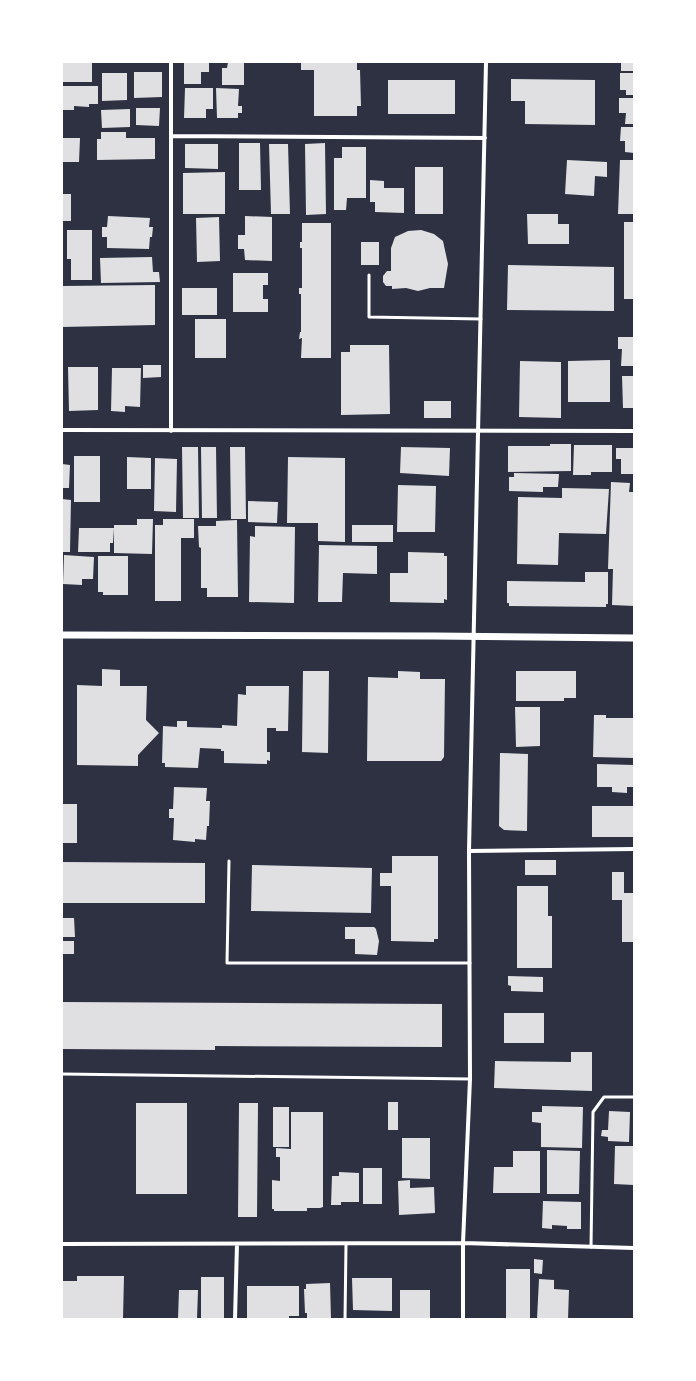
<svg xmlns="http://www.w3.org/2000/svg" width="696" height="1381" viewBox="0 0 696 1381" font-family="'PT Sans Narrow',sans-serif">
  <rect width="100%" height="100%" fill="#2d3142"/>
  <path fill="#e0e0e3" d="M62,62H92V82H62Z
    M184,62H209V72H201V84H184Z
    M228,62H244V85H222V68H227Z
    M301,62H357V70H360L361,106H357V116H314V70H301Z
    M621,62H634V71H621Z
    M134,72H162V97L134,98Z
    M102,73H127V100L102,101Z
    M620,73H634V95H626V90H620Z
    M511,79L595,80V125L525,124V101H511Z
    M388,80H455V114H388Z
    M62,86H98V104H89V107L74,106V110H62Z
    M185,88H213V109H206V118H184Z
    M216,88L239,89L238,106H242V113H238V118H217Z
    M619,98H633L634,124H625L626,113H619Z
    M136,108H160L159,126L136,125Z
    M130,109V127L102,128L101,110Z
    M621,127H633L634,153L625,152V141H620Z
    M101,132H126V138H155V159L97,160V139H101Z
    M62,138H80L79,162H62Z
    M239,143H260L261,190H239Z
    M325,143L326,214L306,215L305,144Z
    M185,144H218V169L185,168Z
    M269,144H288L290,214H271Z
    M342,147H366V198H347L346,210H334V158H342Z
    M567,160L607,162V177L595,176L594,196L565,194Z
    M620,160H634V214H618Z
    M415,167H443V214H415Z
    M225,172V214H183V173Z
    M370,180L384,181V188H404V213L375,212V202H370Z
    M62,194H71V221H62Z
    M527,214H558V224H569V244H528Z
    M108,216L150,218L149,227H153L152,237H150L149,249L107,248V237H102V227H107Z
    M245,216L272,217V261L245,260L244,249H238V235H245Z
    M219,217L220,261L197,262L196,218Z
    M624,222H634V299H624Z
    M302,223H331V358H301L302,338L299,339L300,332H301V294H299V288H302V248H300V242H302Z
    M67,230H92V280H71V259H67Z
    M421,230L434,234L443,241L448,264L444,288H430L418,291L406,288L392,289V286H386L383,282V276L387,271H391V248L395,237L408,231Z
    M361,242H379V265H361Z
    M152,257L153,272H159L160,282L101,283L100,258Z
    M508,265L614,267V311L507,310Z
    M233,273H268V285H263V299H268V312H233Z
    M155,285V325L62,327V286Z
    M182,288H217V315H182Z
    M195,319H226V358H195Z
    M618,337H634L633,366H621L622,349H618Z
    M350,345H389L390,414L341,415V352H350Z
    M610,360V402H568V361Z
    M520,361L561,362V418L519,417Z
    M143,365H161V377L143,378Z
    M68,367H98V410L69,411Z
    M112,368H141L140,407L125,406V412L111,411Z
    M622,376H634V408H623Z
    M424,401H451V418H424Z
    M550,444H571V471L508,472V446H550Z
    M574,445H612V472H591V475H573Z
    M182,447H198L199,518H183Z
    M201,447H216L217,518H202Z
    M230,447H245L246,519H231Z
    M401,447L450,448L449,476L400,473Z
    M616,448H634V474H621V459H616Z
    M74,456H100V502H74Z
    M127,457L151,458V489H127Z
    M288,457L345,458V542L318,541V523H287Z
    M155,458L177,459L176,512L154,511Z
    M62,464L70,465L69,488H62Z
    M514,473L559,474L558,487H543V492L509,491V477H514Z
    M611,482L630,483L629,492H634V606L612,605L613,569H608Z
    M398,485L436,486L435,532H397Z
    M562,488L609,489L606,534L559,533L558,565L517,564L518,497L562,498Z
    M62,499L71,500L70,552H62Z
    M248,501L278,502L277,523L248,522Z
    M137,519H153L152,554L114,553V525H137Z
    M163,519H194V538H181V601H155V525H163Z
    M237,520L238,597H207V588H201V548L199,547L198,526H216V521Z
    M352,525H393V542H352Z
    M255,526L295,527L294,603L249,602L250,536L255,537Z
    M79,528H114L113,543H110V552H78Z
    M319,545L377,546V574L343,573L342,602H318Z
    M408,552L444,553V556H447V600L444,599V603L390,602V573H408Z
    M64,555L94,557L93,579H82V585L63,584Z
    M98,556H128V595H103V592H98Z
    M585,572H608V604H606V607L509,606V603H507V581L585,582Z
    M102,669L120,670V686H147L146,720L159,733L138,755V766L77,765V685L102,686Z
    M303,671H329L328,753L302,752Z
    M398,671L420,672V679H445L444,757L441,761H367L368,677L398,678Z
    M516,671H576V698H564V701H516Z
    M246,686H289L288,731H276V728H267V752H270V761L267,760V764L224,763V751H221V749L200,748L198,768L165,767V763H162L163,726L177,727V721H187V727L222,728V725L237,726L238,694L246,695Z
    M515,707H540V746L516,747Z
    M594,715H606V718H634V758L593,757Z
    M500,753L528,754L527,831L504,830L499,826Z
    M597,764L634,765V787H627V793L612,792V787H597Z
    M174,787L207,788L206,801H210L209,826H207L206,840L195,839V842L173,840L174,818H169V809H173Z
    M62,804H77V843H62Z
    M592,806H634V837H592Z
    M392,856H438V939H434V942L391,941V886H380V873H392Z
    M525,860H556V875H525Z
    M62,862L205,863V903H62Z
    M252,865L372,868L371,913L251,911Z
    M612,872H624V893H634V942H622V900H612Z
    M517,886H548V916H552V968H517Z
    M62,918H74L75,937H62Z
    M345,927H374L376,929L379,941L377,955L355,954V939H345Z
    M62,941H74V954H62Z
    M508,976L543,977V992L511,991V986L508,985Z
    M62,1002L442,1004V1047L215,1046V1050L62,1049Z
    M504,1013H544V1043H504Z
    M571,1052H592V1091L494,1088L495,1061L571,1062Z
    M388,1102H398V1130H388Z
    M136,1103H187V1194H136Z
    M239,1103H258L257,1217H238Z
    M542,1106L583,1107L582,1148L541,1147V1123L532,1122V1112H542Z
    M273,1107H289V1147H273Z
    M609,1111L630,1112L629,1142L608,1141V1137L601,1136L602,1130H608Z
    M291,1112H323V1207L320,1208H307V1211H274V1209H272V1180L280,1181V1157H276V1148L291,1149Z
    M402,1138H430V1179L402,1178Z
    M615,1146H634V1185L614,1184Z
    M547,1150L580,1151L579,1194H547Z
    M513,1151H540V1193H493L494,1167H513Z
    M363,1168H382V1204H363Z
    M339,1172L359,1173V1202H341V1205H331L332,1176H339Z
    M410,1180V1188L434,1187L435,1213L399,1215L398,1181Z
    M543,1201L581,1202V1229H567V1226L552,1225V1229L542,1228Z
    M534,1259L543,1260L542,1274L534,1273Z
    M506,1269H530V1319H506Z
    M77,1276H124L123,1319H62V1281H77Z
    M201,1277H224V1319H201Z
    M352,1278H392V1311L353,1310Z
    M539,1279L554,1280V1289L569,1290L568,1319H537Z
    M330,1283L331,1319H307V1313H305L304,1289H306V1284Z
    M247,1286H299V1316H289V1319H247Z
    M179,1290H198L197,1319H178Z
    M400,1290H430V1319H400Z"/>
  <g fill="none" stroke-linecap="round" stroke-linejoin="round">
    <path stroke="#fff" stroke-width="3" d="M369,275V317L481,319
      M229,861L227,963H470
      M62,1074L470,1079
      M591,1247L593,1112L604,1097H634
      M345,1319L346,1244"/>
    <path stroke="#fff" stroke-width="4" d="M171,136L485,138
      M62,430L634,431
      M171,431V62
      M469,851L634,849
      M62,1244L463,1243L634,1248
      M235,1319L237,1244
      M463,1319V1243L470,1079L469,851L486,62"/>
    <path stroke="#fff" stroke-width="7" d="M62,635L435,636L634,638"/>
  </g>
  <rect width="696" height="1381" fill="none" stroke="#ffffff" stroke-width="126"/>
</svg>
